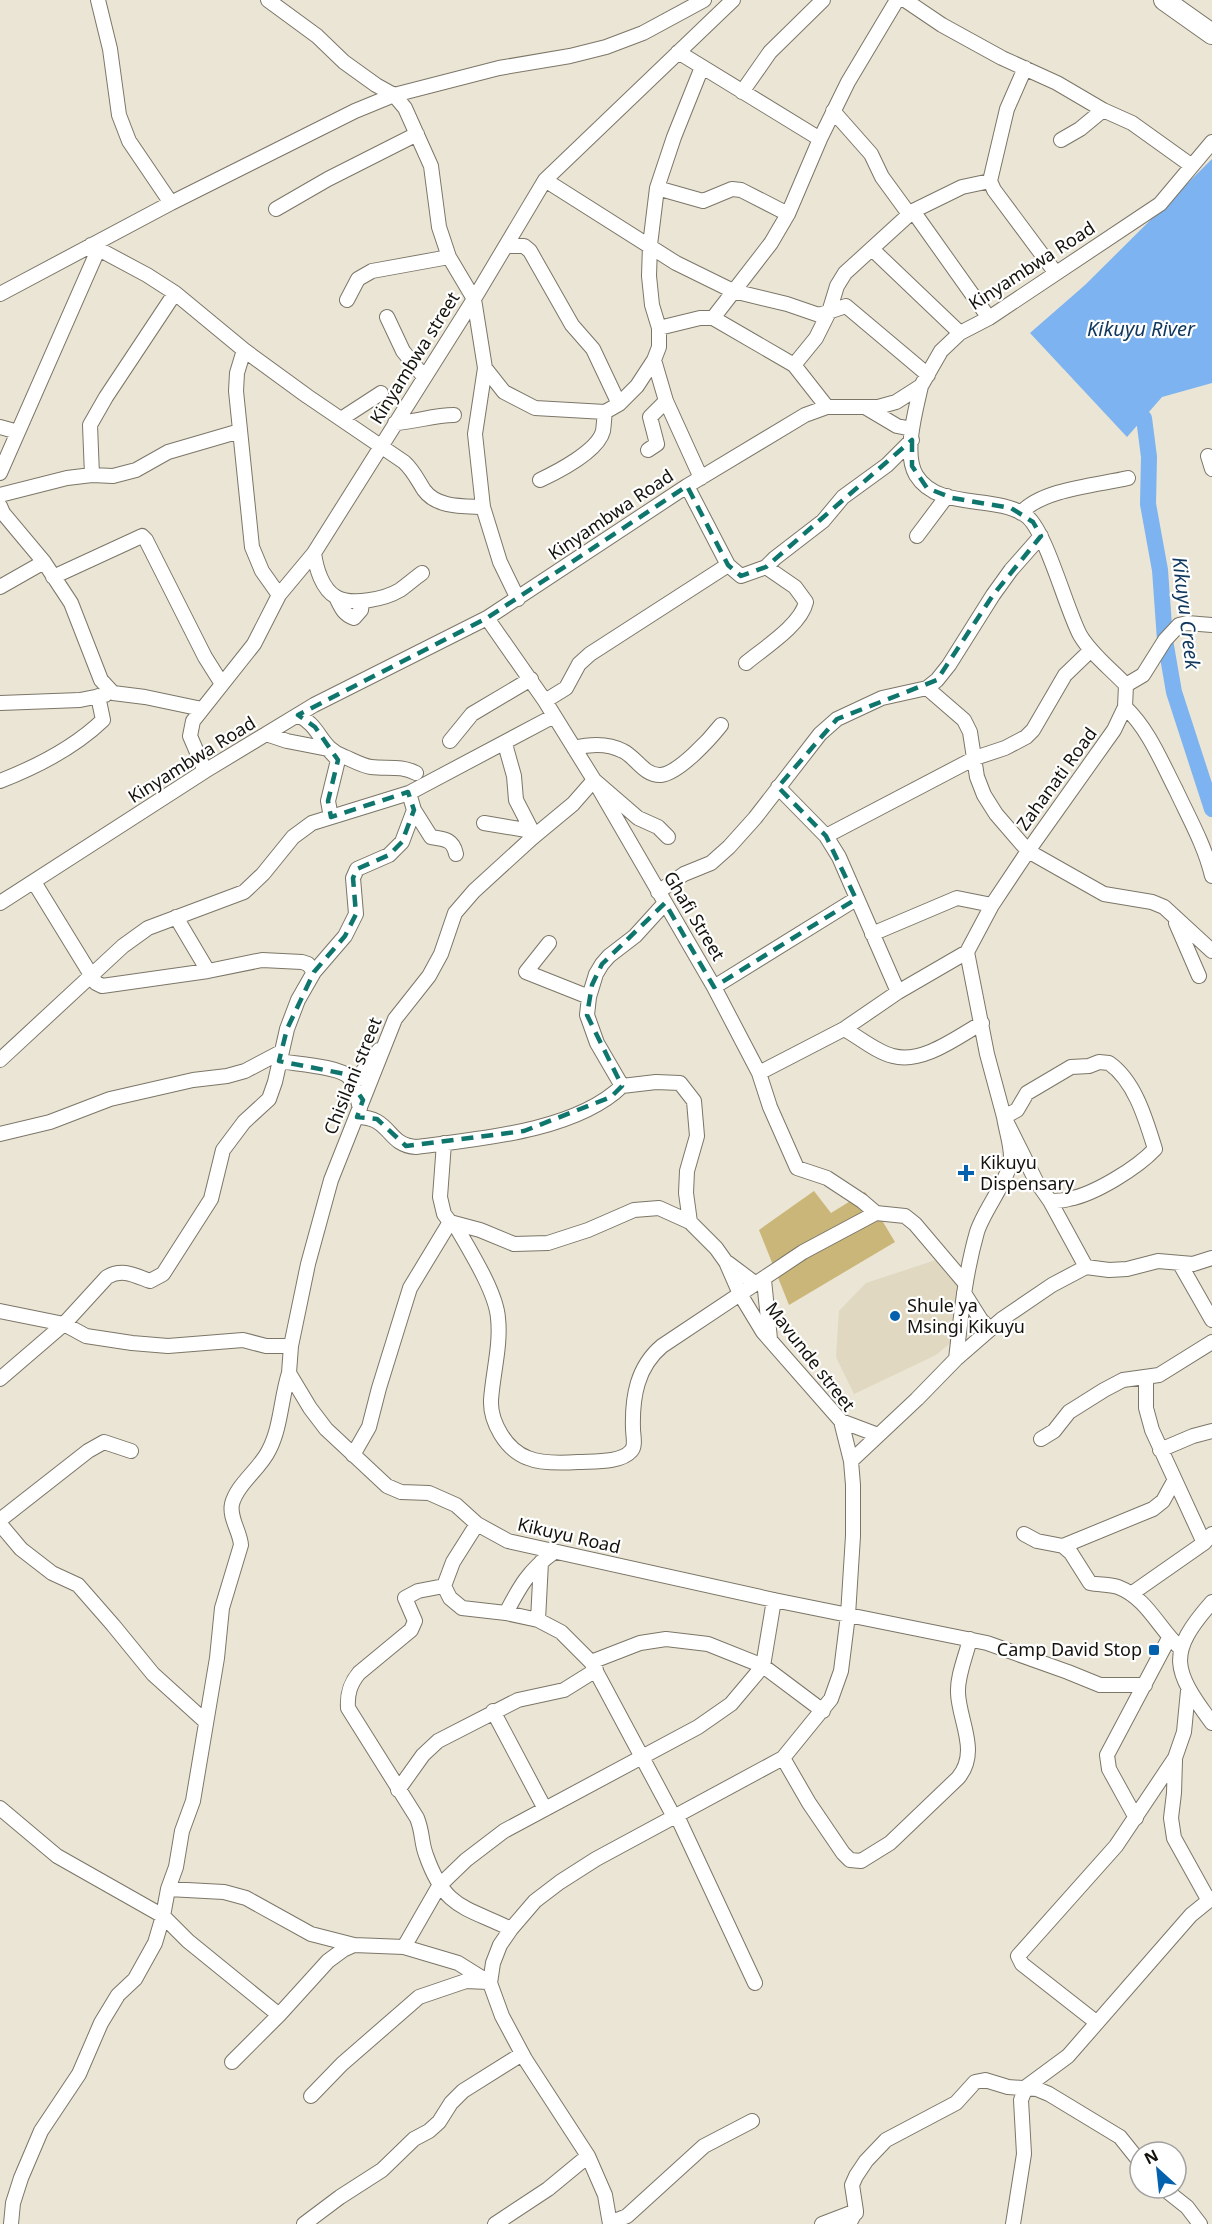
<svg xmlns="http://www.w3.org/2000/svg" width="1212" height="2224" viewBox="0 0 1212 2224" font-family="'Noto Sans',sans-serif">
  <rect width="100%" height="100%" fill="#eae5d4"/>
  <path fill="#e0d8c0" d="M948,1256L982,1316L936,1355L854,1394L836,1357L839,1311L866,1283Z"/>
  <path fill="#cbb679" d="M814,1191L831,1213L865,1192L895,1242L789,1305L759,1230Z"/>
  <path fill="#7cb3f0" d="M1212,159V383L1162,397L1127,437L1030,333L1085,285Z"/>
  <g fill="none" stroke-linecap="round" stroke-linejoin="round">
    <path stroke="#7cb3f0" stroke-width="16" d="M1144,418L1149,457L1148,504L1160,570L1165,640L1174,692L1212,809"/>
    <defs>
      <path id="minor" d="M98,0L110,49L119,115L129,141L171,203
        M268,0L317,36L344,62L376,85L394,95L405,108L431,166L439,227L449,257L474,299L485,368L475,434L483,507L500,562L518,599
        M905,0L942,25L1002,58L1057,83L1103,110L1132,123L1192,166
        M678,52L820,139
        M1025,68L1007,109L990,181L994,190L1055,272
        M742,92L770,52L823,0
        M833,111L871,154L882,177L909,214
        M1061,140L1080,129L1103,110
        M545,180L676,263L733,291L787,304L819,315L846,306L928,375
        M657,188L703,201L732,189L741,190L788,214
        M276,209L328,179L417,134
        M913,211L989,318
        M91,245L147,275L175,293L244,350L307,396L404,462C413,470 417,479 424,490C437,508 463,506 483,507
        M506,246H524L530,251L572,325L593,349L619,404
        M873,250L960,333
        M0,294L171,203L355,111L394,95L499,68L570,56L606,47L643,33L704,0
        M347,300L358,279L372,271L449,257
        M387,317L403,351L424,377
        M713,318L794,365L827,407
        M659,328L700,318H713L771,243L788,214L820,139L848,82L897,0
        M244,350L237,373L236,391L252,547L262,571L279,595
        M794,365L816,338L829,312L837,286L845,273L913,211L962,187L990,181
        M485,368L504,392L535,408L605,412L619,404L637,386L654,360
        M921,386C916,409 903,453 916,475C938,511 994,494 1025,515C1045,527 1066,609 1080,635C1091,654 1111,669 1126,685L1125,707L1114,730L1028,851L992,905L967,952L987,1054L1004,1117L1036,1181L1050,1201L1086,1267
        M865,407L897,426L912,429
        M341,419L381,393
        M395,423C416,422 433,415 454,415
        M0,427L18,432
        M648,450L657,444L650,417L666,401
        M1208,456L1212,469
        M0,473L98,250
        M92,475L90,425L106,397L175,293
        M701,478L666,401L654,360L659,347V328L652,305L649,276L650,245L657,188L674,137L702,67
        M540,480C557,472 598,451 603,431C604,425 604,418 605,412
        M687,486L728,565
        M0,495L67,478L92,475L113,476L136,470L168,452L240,431
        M0,506L3,513L44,562L71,603L101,680L113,693L145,697L202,709
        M1021,513C1042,489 1098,485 1128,478
        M917,536L947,496
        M314,553C316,568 322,589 336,597C352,606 385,599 400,590C407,585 415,578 422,573
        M53,577L142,536L146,540L205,657L222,684
        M0,587L44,562
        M336,597C341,607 343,614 354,618L361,610L362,601
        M487,618L545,701L594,780L638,818L658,827L668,837
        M746,663C764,648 801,625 806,602L795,587L766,567
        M1126,685L1143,675L1165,640L1179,625L1187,623L1212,625
        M927,688L964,720L970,732L977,777L984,795L996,814L1028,851L1104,894L1152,902L1164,907L1212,951
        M545,701L566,688L579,664L590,654L728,565L741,576L766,567L775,558L823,521L843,497L887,465L912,440
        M0,703L80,700L105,695
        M1125,707C1149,730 1161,761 1176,790C1189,818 1205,846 1212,876
        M298,715C322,727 319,748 345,757C352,760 363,766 371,767C387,769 401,765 416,773
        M266,734L287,741L328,749L338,760L328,801L331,817
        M450,741L472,714L531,679
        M574,748C590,744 608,743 623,751C636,757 644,776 661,775C679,773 710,739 721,725
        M205,771L190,736L193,721L254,644L279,595L314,553L474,299L545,180L733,0
        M594,780L714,987L759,1073L770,1107L797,1168L827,1178L862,1201L876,1213L905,1216L915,1224L965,1283
        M0,781C36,767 75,747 103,720L98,696
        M778,787L826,836L839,857L898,992
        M414,810L431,837C444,839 453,839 456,854
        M484,823L532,831L516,800L514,776L505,744
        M826,836L975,758L1005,748L1026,737L1033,730L1065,675L1091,650
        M34,882L96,983L102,986L208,971L262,960L302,962L308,964L314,972
        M658,892L684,874L711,863L729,847L755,818L820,734L837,719L882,698L927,688L937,680L949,665L993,595L1011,570L1041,536
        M0,903L205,771L314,705L487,618L687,486L805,415L827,407H878L896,402L921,386L941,351L960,333L989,318L1160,204L1212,142
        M176,917L208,971
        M1176,923L1199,976
        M872,934L957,898L992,905
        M549,943L526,972L589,997L587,1015L597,1043L622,1086L656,1082L680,1083L694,1101L697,1136L687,1171L686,1193L690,1222
        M714,987L856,899
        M589,997L596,974L602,964L609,956L635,936L665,903
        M844,1029C859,1037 876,1052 893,1056C923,1064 957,1037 982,1023
        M0,1060L123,946L148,928L244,892L263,874L293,837L312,823L409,793L554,716
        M279,1061C295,1064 339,1066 349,1077C355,1085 357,1098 360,1108
        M759,1073L844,1029L898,992L967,952
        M353,1084L379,1050
        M357,1117C392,1117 386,1145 416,1147C479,1139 576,1131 622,1086
        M0,1134L50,1122L110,1099L193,1080L227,1076L245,1071L281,1052
        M444,1143L440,1197L444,1214L450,1222L480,1230L514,1244L548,1243L588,1230L634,1210L659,1208L690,1222L716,1248L726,1262L740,1294L763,1332L841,1421L851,1461L853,1485V1536L848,1615L841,1671L831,1699L783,1758L596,1859L560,1882L535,1901L511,1929L500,1945L493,1963L490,1983L502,2016L525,2059L588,2156L605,2195L610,2224
        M454,1223C467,1246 496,1291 498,1318C501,1345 493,1372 491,1400C490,1422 506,1450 528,1458C542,1464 563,1463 578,1462C593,1461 621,1463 631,1451C636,1446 633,1435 633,1429C632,1397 637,1367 662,1346L803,1252L876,1213
        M728,1263L756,1284
        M1180,1264L1212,1320
        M764,1280L770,1339
        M964,1293L981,1320L990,1329
        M0,1311L64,1324L86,1336L132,1343L168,1346L243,1340L266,1346H291L289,1373L310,1408L326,1429L387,1486L401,1492L429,1493L456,1505L477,1524L508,1541L774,1600L987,1643L1068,1672L1100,1685H1145
        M291,1346L308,1264L331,1180L395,1019L429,976L441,954L455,913L474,891L532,838L573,804L594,780
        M956,1359C961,1316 965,1274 977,1232C984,1209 1010,1179 1011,1157C1011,1144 1006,1130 1004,1117L1017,1110L1027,1093L1071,1067L1089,1066L1099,1062L1109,1063C1135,1081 1146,1120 1155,1149C1137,1168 1095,1194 1069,1199C1063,1201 1056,1201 1050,1201
        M1146,1377V1408L1152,1430L1204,1543
        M0,1379L64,1324L107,1277C122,1268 134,1275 150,1281L163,1274L211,1199L223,1150L244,1122L269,1099L275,1082L287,1029L298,1000L314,972L345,936L356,914L353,878L357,869L389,855L402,842L414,810L409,793
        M841,1421L878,1435
        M1041,1439L1054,1431L1069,1412L1104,1390L1123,1380L1159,1375L1212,1342
        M1160,1450L1193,1436L1212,1431
        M353,1455L369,1427L379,1388L410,1288L450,1222
        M851,1461L917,1399L956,1359L1002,1319L1052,1285L1086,1267L1109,1270L1127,1269L1158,1261L1193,1264L1212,1258
        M0,1520L88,1451L104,1442L131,1451
        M0,1524L21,1549L52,1573L78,1585L113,1625L153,1674L206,1722
        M477,1524L453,1562L444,1586L450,1598L462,1608L506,1613L538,1620L561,1632L591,1662L674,1817
        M1024,1534L1037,1541L1063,1546L1071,1553L1090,1583C1099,1585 1110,1584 1118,1587C1147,1598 1159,1629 1181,1649
        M1063,1546L1153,1509L1163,1501L1174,1481
        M444,1586L418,1591L405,1598L415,1621L411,1630L359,1673C350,1684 347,1694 348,1708L417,1818C423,1833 421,1842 426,1855C445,1909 464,1906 511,1929
        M1131,1594L1204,1543L1212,1534
        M1212,1602C1166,1654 1173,1670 1212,1723
        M506,1613C520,1586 529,1570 554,1552
        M538,1620L541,1562
        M591,1662L640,1643L666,1639L708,1644L763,1666L823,1711
        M493,1711L545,1809
        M783,1758L809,1803L843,1853L850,1860L861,1861L890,1843L958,1778C980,1752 959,1721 958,1693C957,1676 966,1656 970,1639
        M1175,1760L1174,1793L1171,1818L1174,1838L1209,1901
        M398,1790L423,1755L438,1741L518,1700L564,1690L596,1670
        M0,1808L57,1856L163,1916L155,1943L135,1979L118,1995L101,2023L79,2074L41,2131L21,2178L13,2203L11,2224
        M677,1816L755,1983
        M1136,1818L1109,1769L1107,1755L1169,1638
        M168,1889L224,1892L246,1898L311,1934L354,1945
        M404,1947L439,1886L466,1860L504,1831L698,1727L731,1704L763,1666L774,1600
        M279,2015L188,1941L163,1916L168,1889L176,1867L182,1831L193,1801L217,1658L222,1608L241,1545C240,1531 229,1518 232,1504C237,1484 260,1469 269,1450C281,1427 281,1398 289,1373
        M1096,2022L1022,1964L1018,1956L1116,1846L1175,1758L1184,1732L1188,1691
        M232,2062L279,2015L328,1961L343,1950L354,1945L404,1947L458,1963L490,1983
        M311,2096L342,2064L419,1997L466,1981L488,1982
        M1163,2188L1187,2207L1200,2224
        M610,2223L627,2216L704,2146L752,2121
        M304,2224L340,2197L382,2170L414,2139L429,2131L439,2122L451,2103L463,2091L522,2054
        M495,2224L548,2189L588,2156
        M822,2224L856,2211V2213
        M849,2224L856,2211L852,2185L856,2176L866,2161L886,2140L956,2103L975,2082L985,2080L1008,2087L1037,2089L1049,2094L1120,2137L1140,2162
        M1013,2224L1024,2154L1021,2100L1026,2087L1068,2056L1191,1915L1212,1898"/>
      <path id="highway" d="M1164,0L1212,34"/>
    </defs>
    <use href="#minor" stroke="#7c7668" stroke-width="16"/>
    <use href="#highway" stroke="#7c7668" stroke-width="22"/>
    <use href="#minor" stroke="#fff" stroke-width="14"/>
    <use href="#highway" stroke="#fff" stroke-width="20"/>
  </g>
  <path fill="none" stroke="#0f766e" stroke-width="4.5" stroke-dasharray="12 8" stroke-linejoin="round" d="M912,440V466L927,488L952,498L1011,508L1033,522L1041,536L993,595L937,680L837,719L778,787L826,836L856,899L714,987L665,903L602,964L592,985L587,1015L622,1086L611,1097L524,1131L406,1146L377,1119L357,1117L363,1100L345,1074L279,1061L287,1029L314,972L345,936L356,914L353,878L357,869L389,855L402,842L414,810L408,792L331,817L328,801L338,760L315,727L298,715L487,618L687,486L728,565L741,576L766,567Z"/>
  <g fill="#0461ae" stroke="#fff" stroke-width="2">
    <path d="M963 1164h6v6h6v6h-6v6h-6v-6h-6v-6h6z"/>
    <circle cx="895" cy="1316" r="6"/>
    <rect x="1148" y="1644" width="12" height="12" rx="3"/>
  </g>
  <g text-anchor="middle" stroke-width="4.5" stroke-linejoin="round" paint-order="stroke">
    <g font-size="18" fill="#14120c" stroke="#fff">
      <text transform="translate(1032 266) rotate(-33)" y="6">Kinyambwa Road</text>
      <text transform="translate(415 358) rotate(-58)" y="6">Kinyambwa street</text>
      <text transform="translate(611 515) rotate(-34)" y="6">Kinyambwa Road</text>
      <text transform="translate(192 760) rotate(-32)" y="6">Kinyambwa Road</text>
      <text transform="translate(1057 779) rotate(-54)" y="6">Zahanati Road</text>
      <text transform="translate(694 916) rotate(59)" y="6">Ghafi Street</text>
      <text transform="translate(353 1076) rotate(-68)" y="6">Chisilani street</text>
      <text transform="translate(810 1357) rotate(52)" y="6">Mavunde street</text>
      <text transform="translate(569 1536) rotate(13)" y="6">Kikuyu Road</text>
    </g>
    <g font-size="18" fill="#14120c" stroke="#fff" text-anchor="start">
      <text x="980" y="1169">Kikuyu<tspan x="980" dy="21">Dispensary</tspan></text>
      <text x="907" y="1312">Shule ya<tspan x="907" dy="21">Msingi Kikuyu</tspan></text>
      <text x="1142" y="1656" text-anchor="end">Camp David Stop</text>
    </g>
    <g font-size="20" font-style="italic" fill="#10375e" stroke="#fff">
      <text x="1141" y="336">Kikuyu River</text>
      <text transform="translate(1186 613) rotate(83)" y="7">Kikuyu Creek</text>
    </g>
  </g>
  <g transform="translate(1158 2170) rotate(333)"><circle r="28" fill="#ffffff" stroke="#a1a09e" stroke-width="1.5"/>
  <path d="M0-4.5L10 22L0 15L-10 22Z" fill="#0461ae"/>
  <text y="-9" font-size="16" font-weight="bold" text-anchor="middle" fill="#14120c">N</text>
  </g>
</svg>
